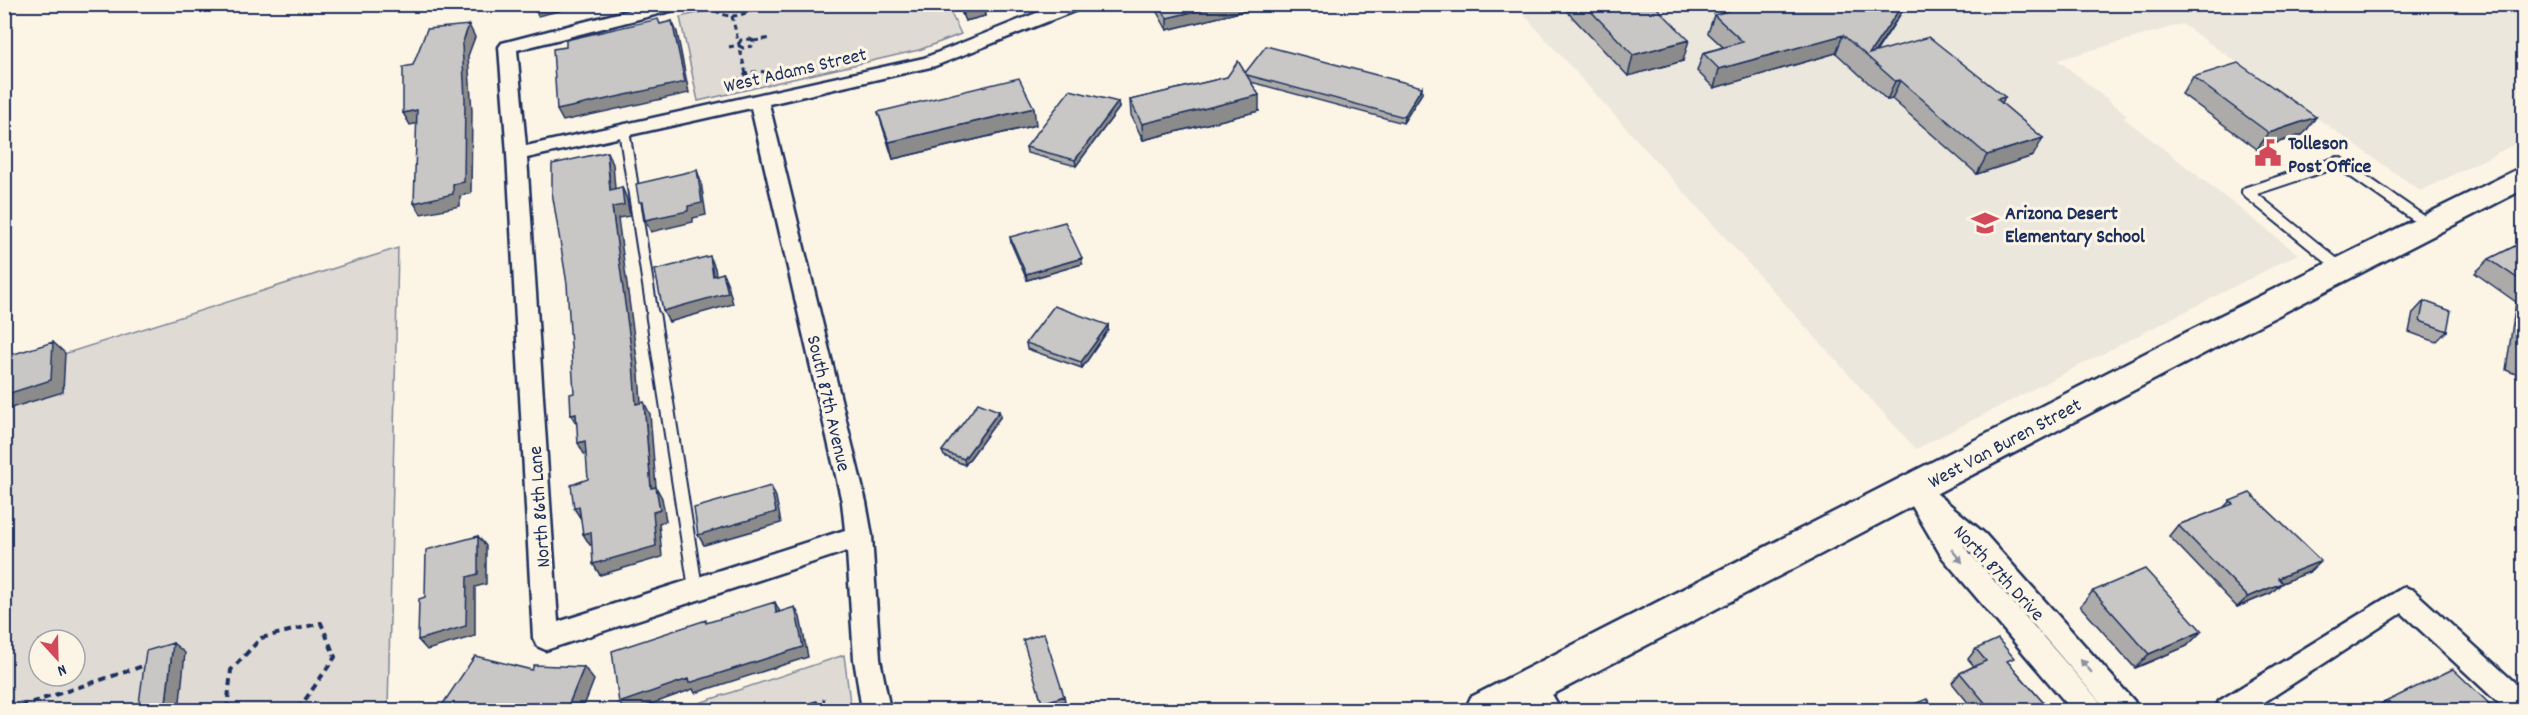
<svg xmlns="http://www.w3.org/2000/svg" width="2528" height="715" viewBox="0 0 2528 715" font-family="Dekko,sans-serif">
  <rect width="100%" height="100%" fill="#fcf5e5"/>
  <filter id="ink" filterUnits="userSpaceOnUse"><feTurbulence type="fractalNoise" baseFrequency=".0167" numOctaves="2"/><feDisplacementMap in="SourceGraphic" scale="12" xChannelSelector="R" yChannelSelector="G"/><feConvolveMatrix kernelMatrix="1 2 1 2 8 2 1 2 1" color-interpolation-filters="sRGB"/></filter>
  <g filter="url(#ink)">
    <path fill="#ece7dc" d="M1515,5H2523V140L2421,191L2182,24L2058,60L2127,115L2124,118L2298,254L1916,449Z"/>
    <path fill="#dfdbd4" stroke="#7d8599" stroke-width="1.5" fill-rule="evenodd" d="M732,5H947L961,34L919,50L698,101L680,17Z
      M398,248L388,710H5L4,373ZM39,640H75V676H39Z
      M844,655L851,710H678Z"/>
    <g fill="none" stroke-linecap="round" stroke-linejoin="round">
      <defs>
        <path id="service-far1" d="M624,130L653,317
          M2342,269L2247,192L2338,162L2430,226"/>
        <path id="service" d="M653,316L696,591"/>
        <path id="minor" d="M653,4H684L682,8L517,50L526,146L924,58L1059,4H1084L1082,8L935,66L769,104L866,502L872,536L880,659L890,710H862L854,659L847,551L546,650L537,646L533,638L507,154L499,47L502,43ZM751,108L842,502L845,530L558,622L527,158Z
          M1914,479L1923,482L1985,534L2134,701L2138,710H2107L1967,548L1963,545L2099,701L2103,710H2072L1942,557L1902,489L1905,482Z
          M2404,587L2413,590L2524,691V710H2506L2402,613L2252,710H2215L2219,701Z
          M1532,674L1542,677L1561,710H1532L1518,686L1522,677Z"/>
        <path id="primary" d="M2524,166V189L2203,354L1523,710H1465L1471,697L2179,336Z"/>
      </defs>
      <use href="#service-far1" stroke="#1b2f5e" stroke-width="14"/>
      <use href="#service" stroke="#1b2f5e" stroke-width="17"/>
      <use href="#minor" stroke="#1b2f5e" stroke-width="5"/>
      <use href="#primary" stroke="#1b2f5e" stroke-width="5"/>
      <path stroke="#1b2f5e" stroke-width="3" stroke-dasharray="5 4" stroke-linecap="butt" d="M709,4C723,21 743,19 758,4
        M732,16L746,74
        M750,39L754,41L752,46L743,48L738,45L741,40Z
        M754,41L771,38
        M729,47L738,45
        M732,89C740,70 763,67 780,77"/>
      <path stroke="#1b2f5e" stroke-width="4" stroke-dasharray="7 5" stroke-linecap="butt" d="M9,710L146,665
        M227,710L231,670L261,638L321,623L335,657L298,710
        M788,710L825,700"/>
      <use href="#service-far1" stroke="#fcf5e5" stroke-width="10"/>
      <use href="#service" stroke="#fcf5e5" stroke-width="13"/>
      <use href="#minor" fill="#fcf5e5" fill-rule="evenodd"/>
      <use href="#primary" fill="#fcf5e5" fill-rule="evenodd"/>
    </g>
    <path fill="#acabaa" stroke="#1b2f5e" stroke-width="1.5" d="M958,4H1006L984,10L985,16L965,21Z
      M1156,4H1272L1167,30L1157,12Z
      M1560,4H1653L1683,61L1628,76Z
      M1907,4L1876,52L2002,103L2033,156L1977,174L1892,99L1887,100L1836,53L1714,88L1697,71L1703,53L1723,47L1708,33L1714,15Z
      M1245,73L1422,93L1403,123L1251,82L1259,111L1143,140L1131,115L1130,100Z
      M2193,77L2304,134L2257,149L2182,94Z
      M1118,102L1119,108L1076,166L1027,153L1026,147Z
      M878,112L1036,125L893,159L883,128Z
      M1010,237L1082,264L1027,280L1011,243Z
      M2523,242V377L2506,370L2516,302L2475,273L2489,259Z
      M2424,301L2447,331L2436,342L2409,332L2413,313Z
      M1108,325V330L1082,368L1027,349L1026,343Z
      M1001,416L965,465L944,456L942,451Z
      M2230,501L2309,572L2282,583L2271,593L2237,607L2169,536L2178,525L2223,508Z
      M2093,591L2187,646L2135,668L2080,606Z
      M2523,607V614L2519,610Z
      M1976,649L2010,664L2049,709L2048,711H1975L1952,683L1960,673L1974,666L1968,659Z"/>
    <path fill="#8c8b8b" stroke="#1b2f5e" stroke-width="1.5" d="M535,4H588L538,16L533,5Z
      M981,4H1006L984,10L985,16L965,21L963,10Z
      M1225,4H1272L1167,30V18Z
      M1903,4H1907L1870,59L1869,54Z
      M672,21L677,32L689,93L563,121L557,110Z
      M469,25L475,37L468,56L472,111L471,193L460,196V206L421,214L414,203L453,184L462,44Z
      M1843,35L1836,53L1714,88L1719,69Z
      M1689,40L1683,61L1628,76L1633,55Z
      M1900,80L1892,99L1887,100L1895,81Z
      M1422,87V93L1403,123L1404,117Z
      M1259,95V111L1143,140L1142,124Z
      M2005,97L1996,115L1997,99Z
      M1118,102L1119,108L1076,166L1075,160Z
      M1034,108L1036,125L893,159L889,142Z
      M417,110L424,122L410,125L403,113Z
      M2316,117L2304,134L2257,149L2269,133Z
      M2043,138L2033,156L1977,174L1987,155Z
      M607,152L613,164L616,201L610,190Z
      M697,170L701,182L706,215L693,218V222L651,232L645,220L688,206Z
      M622,187L627,199L630,216L618,218L639,374L642,416L636,404L612,207Z
      M710,256L715,268L718,288L713,276Z
      M1082,258V264L1027,280L1026,274Z
      M723,273L728,285L733,304L669,322L663,311Z
      M1108,325V330L1082,368L1081,362Z
      M53,342L65,353L63,392L4,410V395Z
      M644,402L650,414L656,487L662,498L666,521L659,523L662,557L600,575L593,564L651,488Z
      M999,411L1001,416L965,465L964,459Z
      M576,414L578,426L571,415Z
      M585,441L592,452L584,454L578,443Z
      M771,486L776,497L781,523L704,545L698,535Z
      M579,506L581,519L574,508Z
      M591,532L598,542L590,545L583,534Z
      M478,536L486,546V584L475,587V636L427,650L418,640L467,577Z
      M2321,561L2309,572L2267,589L2278,578Z
      M2282,583L2271,593L2237,607L2248,597Z
      M775,602L780,612L776,613Z
      M795,607L800,617L808,657L695,693L693,689L632,711H625L619,703Z
      M2202,631L2187,646L2135,668L2149,654Z
      M173,643L185,653L179,711H165Z
      M584,667L594,680L582,711H566Z
      M1064,696L1065,701L1043,708L1042,703Z"/>
    <path fill="#c8c7c6" stroke="#1b2f5e" stroke-width="1.5" d="M960,4H982L983,6L963,10Z
      M1158,4H1225L1167,18Z
      M1584,4H1653L1689,40L1633,55Z
      M1750,4H1903L1869,54L1929,37L2005,97L1997,99L2043,138L1987,155L1900,80L1895,81L1843,35L1719,69L1703,53L1743,42L1714,15Z
      M658,19L660,24L672,21L685,82L557,110L553,49L566,47V40Z
      M469,25L462,44L465,99L464,182L453,184V194L414,203L417,110L403,113V67L413,65L427,29Z
      M1266,46L1422,87L1404,117L1247,75L1245,73Z
      M1238,61L1259,95L1142,124L1130,100L1227,77Z
      M2238,63L2316,117L2269,133L2193,77Z
      M1019,78L1034,108L889,142L878,112Z
      M1070,90L1118,102L1075,160L1026,147Z
      M607,152L610,190L622,187L624,205L612,207L633,363L636,404L644,402L651,488L656,487L660,510L653,512L656,546L593,564L591,532L583,534L579,506L574,508L571,485L588,479L585,441L578,443L576,414L571,415L570,394L574,393L567,284L552,192V164Z
      M697,170L702,203L688,206V211L645,220L642,202H639L636,184Z
      M1065,222L1082,258L1026,274L1010,237Z
      M2523,242V282L2489,259Z
      M710,256L713,276L723,273L728,293L663,311L655,270Z
      M2424,301L2451,311L2447,331L2420,321Z
      M1054,306L1108,325L1081,362L1026,343Z
      M2523,338V356L2521,355Z
      M53,342L51,380L4,395V357Z
      M978,403L999,411L964,459L942,451Z
      M771,486L776,512L698,535L694,508Z
      M2250,493L2321,561L2278,578L2282,583L2248,597L2178,525L2233,504L2230,501Z
      M478,536V574L467,577L466,626L418,640L419,599L425,597L426,550Z
      M2145,569L2202,631L2149,654L2093,591Z
      M775,602L776,613L795,607L803,647L689,683L688,679L619,703L612,651L706,620V623Z
      M1044,633L1064,696L1042,703L1023,640Z
      M1998,639L2014,658L2007,661L2049,709L2046,711H1992L1960,673L1986,661L1976,649Z
      M173,643L165,711H138L146,651Z
      M475,656L532,670L534,665L584,667L566,711H438Z
      M2453,669L2497,711H2378L2375,707Z
      M1927,699L1936,711H1897Z"/>
    <defs><path id="oneway-solid" d="M-6-.8H1V-3.2L6.5 0L1 3.2V.8H-6Z" transform="scale(1.5)"/></defs>
    <g fill="#8c92a2">
      <use href="#oneway-solid" transform="translate(1957 556) rotate(50)"/>
      <use href="#oneway-solid" transform="translate(2086 666) rotate(-131)"/>
    </g>
  </g>
  <defs>
    <symbol id="civic-bare" viewBox="-9 -9 18 18"><path d="M-.6-6.5H3V-4.5H.6V-3L4-1V1h2V6H-6V1h2V-1L-.6-3ZM-1.2 2.5V6h2.4V2.5Z" fill="#d1495b" stroke="#fcf5e5" stroke-width="2.5" paint-order="stroke"/></symbol>
    <symbol id="school-bare" viewBox="-9 -9 18 18"><path d="M0-5L7-2L0 1L-7-2ZM-4 1L0 2.5L4 1V4Q0 6-4 4Z" fill="#d1495b" stroke="#fcf5e5" stroke-width="2.5" paint-order="stroke"/></symbol>
  </defs>
  <g fill-rule="evenodd">
    <use href="#civic-bare" x="2249" y="134" width="38" height="38"/>
    <use href="#school-bare" x="1966" y="204" width="38" height="38"/>
  </g>
  <g text-anchor="middle" stroke-width="6" stroke-linejoin="round" paint-order="stroke">
    <g font-size="20" fill="#1b2f5e" stroke="#fcf5e5">
      <text transform="translate(795 69) rotate(-13)" y="7">West Adams Street</text>
      <text transform="translate(830 403) rotate(77)" y="7">South 87th Avenue</text>
      <text transform="translate(2004 442) rotate(-28)" y="7">West Van Buren Street</text>
      <text transform="translate(538 507) rotate(-94)" y="7">North 86th Lane</text>
      <text transform="translate(2000 572) rotate(47)" y="7">North 87th Drive</text>
    </g>
    <g font-size="20" font-weight="bold" fill="#1b2f5e" stroke="#fcf5e5" text-anchor="start">
      <text x="2288" y="149">Tolleson<tspan x="2288" dy="23">Post Office</tspan></text>
      <text x="2005" y="219">Arizona Desert<tspan x="2005" dy="23">Elementary School</tspan></text>
    </g>
  </g>
  <rect width="2528" height="715" fill="none" stroke="#fcf5e5" stroke-width="24"/>
  <rect x="12" y="12" width="2504" height="691" fill="none" stroke="#1b2f5e" stroke-width="2" filter="url(#ink)"/>
  <g transform="translate(57 658) rotate(158)"><circle r="28" fill="#fcf5e5" stroke="#a2a6af" stroke-width="1.5"/>
  <path d="M0-4.5L10 22L0 15L-10 22Z" fill="#d1495b"/>
  <text y="-9" font-size="16" font-weight="bold" text-anchor="middle" fill="#1b2f5e">N</text>
  </g>
</svg>
